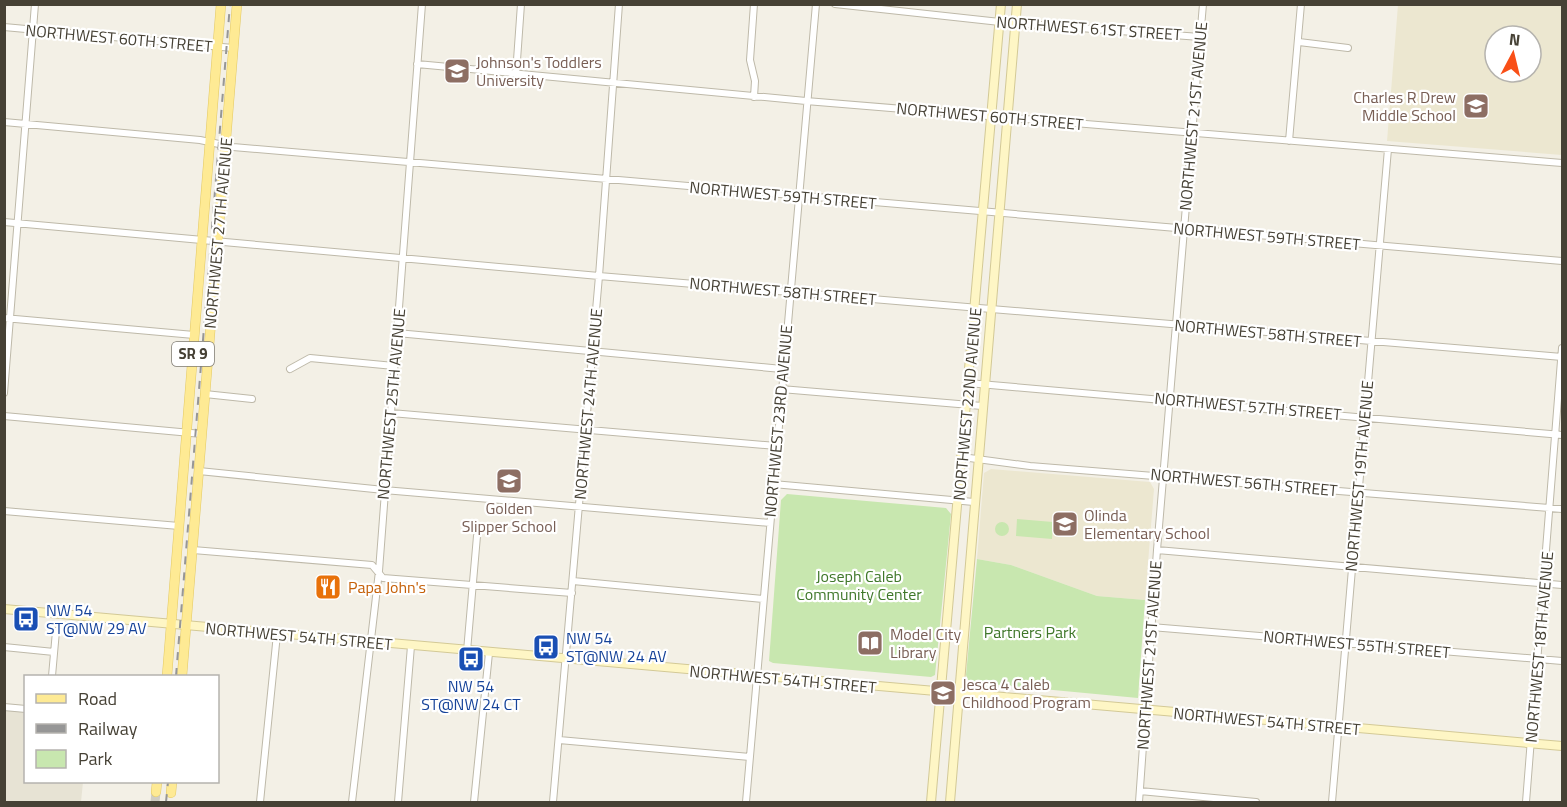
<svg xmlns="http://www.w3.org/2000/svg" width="1567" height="807" viewBox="0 0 1567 807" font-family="'Titillium Web',sans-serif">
  <rect width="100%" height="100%" fill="#f3f0e6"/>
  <path fill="#e7e3d4" d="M5,710L25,712L26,782H83L81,802H5Z"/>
  <path fill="#ece7d0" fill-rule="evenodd" d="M1398,5H1562V155L1387,141ZM1495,36H1531V72H1495Z
    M991,469L1150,482L1154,489L1145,600L1097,596L1011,565L977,559L984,473Z"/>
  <path fill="#c8e7af" d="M787,494L946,508L951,514L935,675L931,677L773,663L769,661L781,500Z
    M1017,519L1053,522L1052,539L1016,536Z
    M995 529a7 7 0 1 1 14 0a7 7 0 1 1-14 0Z
    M977,559L1011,565L1097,596L1145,600L1138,698L969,682L966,675Z"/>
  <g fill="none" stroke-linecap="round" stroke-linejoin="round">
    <path stroke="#d0cdc3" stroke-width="9" stroke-dasharray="9 4.5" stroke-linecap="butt" d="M155,802L156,792"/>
    <defs>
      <path id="minor" d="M835,4L1000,22L1200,37
        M4,27L233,48
        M1299,42L1348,48
        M417,64L806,101L1562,163
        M516,74L521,4
        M754,97L755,81L750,60L754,4
        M4,122L200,140L233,147L1562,261
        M1289,141L1301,4
        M4,222L599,276L1562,357
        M4,318L194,335
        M397,333L782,369
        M290,369L310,358L394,366
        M968,383L1562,435
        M781,389L982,406
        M4,393L35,4
        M205,394L252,399
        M391,413L776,446
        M4,416L202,434
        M962,457L1030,466L1562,509
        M199,471L384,490L770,523
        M773,484L974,502
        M4,511L179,526
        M193,550L372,565L383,578L572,593
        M1157,550L1562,585
        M573,581L763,599
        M1151,627L1562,661
        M4,647L54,652
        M467,651L477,536
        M52,676L56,631
        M4,707L26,709
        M559,740L750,757
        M1140,791L1256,802
        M260,802L277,634
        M352,802L379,571L422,4
        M398,802L411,646
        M474,802L489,653
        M553,802L599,276L619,4
        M746,802L816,4
        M1139,802L1157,550L1203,4
        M1332,802L1388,149
        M1526,802L1562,348"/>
      <path id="secondary" d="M4,609L1562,746
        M931,802L1001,4
        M950,802L1017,4"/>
      <path id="primary" d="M167,676L221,4
        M182,676L237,4
        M156,792L157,782
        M171,793L172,782"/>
    </defs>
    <use href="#minor" stroke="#beb9a9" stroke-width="8"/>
    <use href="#secondary" stroke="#d3c996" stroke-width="10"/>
    <use href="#primary" stroke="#e3c964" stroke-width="10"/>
    <use href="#minor" stroke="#fff" stroke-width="6"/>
    <use href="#secondary" stroke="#fef6c5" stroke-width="8"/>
    <use href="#primary" stroke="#feea94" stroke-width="9"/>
    <path stroke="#969696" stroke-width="2" stroke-dasharray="8 8" stroke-linecap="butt" d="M176,676L230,4
      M166,802L168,782"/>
  </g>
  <defs>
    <symbol id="school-square" viewBox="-11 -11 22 22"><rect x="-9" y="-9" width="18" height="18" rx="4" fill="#8d6e63" stroke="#fff"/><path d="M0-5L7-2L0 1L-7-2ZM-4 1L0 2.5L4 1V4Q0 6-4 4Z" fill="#fff"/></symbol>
    <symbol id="restaurant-square" viewBox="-11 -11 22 22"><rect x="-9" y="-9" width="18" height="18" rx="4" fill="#e8710a" stroke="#fff"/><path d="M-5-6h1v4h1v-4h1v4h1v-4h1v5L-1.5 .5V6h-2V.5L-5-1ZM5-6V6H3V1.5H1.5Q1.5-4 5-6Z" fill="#fff"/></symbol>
    <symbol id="bus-square" viewBox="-11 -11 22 22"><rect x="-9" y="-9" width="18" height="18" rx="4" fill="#1a4fb4" stroke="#fff"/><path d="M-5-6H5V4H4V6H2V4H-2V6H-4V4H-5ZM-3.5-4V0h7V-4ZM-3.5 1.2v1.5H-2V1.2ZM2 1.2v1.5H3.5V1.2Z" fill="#fff"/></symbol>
    <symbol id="library-square" viewBox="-11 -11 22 22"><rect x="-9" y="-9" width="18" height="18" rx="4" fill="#8d6e63" stroke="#fff"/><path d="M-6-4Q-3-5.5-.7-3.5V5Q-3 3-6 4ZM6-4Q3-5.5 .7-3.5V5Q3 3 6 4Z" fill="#fff"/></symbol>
  </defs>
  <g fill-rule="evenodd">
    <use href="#school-square" x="442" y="56" width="30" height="30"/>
    <use href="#school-square" x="1461" y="91" width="30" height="30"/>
    <use href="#school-square" x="494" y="466" width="30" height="30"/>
    <use href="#school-square" x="1050" y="509" width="30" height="30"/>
    <use href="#restaurant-square" x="313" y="572" width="30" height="30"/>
    <use href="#bus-square" x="11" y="604" width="30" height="30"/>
    <use href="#library-square" x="855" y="628" width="30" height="30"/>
    <use href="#bus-square" x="531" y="632" width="30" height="30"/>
    <use href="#bus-square" x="456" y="644" width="30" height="30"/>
    <use href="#school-square" x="928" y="678" width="30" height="30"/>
  </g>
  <g text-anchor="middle" stroke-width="4.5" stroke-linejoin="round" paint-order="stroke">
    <rect fill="#fff" stroke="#7e7a72" stroke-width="1.5" x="172" y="342" width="42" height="24" rx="4.5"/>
    <g font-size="15" font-weight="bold" fill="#464135">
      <text x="193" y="359">SR 9</text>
    </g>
    <g font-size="16" fill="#464135" stroke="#fff">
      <text transform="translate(1089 28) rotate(4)" y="6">NORTHWEST 61ST STREET</text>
      <text transform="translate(119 38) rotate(5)" y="6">NORTHWEST 60TH STREET</text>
      <text transform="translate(990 116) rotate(5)" y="6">NORTHWEST 60TH STREET</text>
      <text transform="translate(1193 116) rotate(-85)" y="6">NORTHWEST 21ST AVENUE</text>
      <text transform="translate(783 195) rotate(5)" y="6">NORTHWEST 59TH STREET</text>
      <text transform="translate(218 233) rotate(-85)" y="6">NORTHWEST 27TH AVENUE</text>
      <text transform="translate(1267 236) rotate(5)" y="6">NORTHWEST 59TH STREET</text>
      <text transform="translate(783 291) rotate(5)" y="6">NORTHWEST 58TH STREET</text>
      <text transform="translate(1268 333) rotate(5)" y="6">NORTHWEST 58TH STREET</text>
      <text transform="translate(391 404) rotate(-85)" y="6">NORTHWEST 25TH AVENUE</text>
      <text transform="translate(588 404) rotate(-85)" y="6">NORTHWEST 24TH AVENUE</text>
      <text transform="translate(967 404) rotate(-85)" y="6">NORTHWEST 22ND AVENUE</text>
      <text transform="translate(1248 406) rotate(5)" y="6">NORTHWEST 57TH STREET</text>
      <text transform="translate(778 421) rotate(-85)" y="6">NORTHWEST 23RD AVENUE</text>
      <text transform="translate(1359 476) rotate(-85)" y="6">NORTHWEST 19TH AVENUE</text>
      <text transform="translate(1244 482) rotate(5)" y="6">NORTHWEST 56TH STREET</text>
      <text transform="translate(299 636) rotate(5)" y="6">NORTHWEST 54TH STREET</text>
      <text transform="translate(1357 644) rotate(5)" y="6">NORTHWEST 55TH STREET</text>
      <text transform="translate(1539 647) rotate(-85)" y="6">NORTHWEST 18TH AVENUE</text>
      <text transform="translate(1149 655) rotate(-86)" y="6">NORTHWEST 21ST AVENUE</text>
      <text transform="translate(783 679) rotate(5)" y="6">NORTHWEST 54TH STREET</text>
      <text transform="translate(1267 721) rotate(5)" y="6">NORTHWEST 54TH STREET</text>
    </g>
    <g font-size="16" fill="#785e54" stroke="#fff" text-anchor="start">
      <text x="476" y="68">Johnson's Toddlers<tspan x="476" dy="18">University</tspan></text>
      <text x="1456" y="103" text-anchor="end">Charles R Drew<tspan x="1456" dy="18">Middle School</tspan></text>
      <text x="509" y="514" text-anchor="middle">Golden<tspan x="509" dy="18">Slipper School</tspan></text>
      <text x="1084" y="521">Olinda<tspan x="1084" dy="18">Elementary School</tspan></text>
      <text x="890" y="640">Model City<tspan x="890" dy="18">Library</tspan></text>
      <text x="962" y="690">Jesca 4 Caleb<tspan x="962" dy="18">Childhood Program</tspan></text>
    </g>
    <g font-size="16" fill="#3f7729" stroke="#fff">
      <text x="859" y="582">Joseph Caleb<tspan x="859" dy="18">Community Center</tspan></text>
      <text x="1030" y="638">Partners Park</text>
    </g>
    <g font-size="16" fill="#c56008" stroke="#fff" text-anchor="start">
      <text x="348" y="593">Papa John's</text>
    </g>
    <g font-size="16" fill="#164399" stroke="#fff" text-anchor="start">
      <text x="46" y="616">NW 54<tspan x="46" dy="18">ST@NW 29 AV</tspan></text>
      <text x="566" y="644">NW 54<tspan x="566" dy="18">ST@NW 24 AV</tspan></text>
      <text x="471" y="692" text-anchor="middle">NW 54<tspan x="471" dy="18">ST@NW 24 CT</tspan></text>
    </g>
  </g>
  <rect width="1567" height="807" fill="none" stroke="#464135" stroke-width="12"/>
  <rect x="24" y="675" width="195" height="108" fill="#ffffff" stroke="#b5b3ae" stroke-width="1.5"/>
  <rect x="36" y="694" width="30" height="9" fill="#feea94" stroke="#b5b3ae" stroke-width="1.5"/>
  <text x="78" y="705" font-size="18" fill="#464135">Road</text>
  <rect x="36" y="724" width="30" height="9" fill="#969696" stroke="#b5b3ae" stroke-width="1.5"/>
  <text x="78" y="735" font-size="18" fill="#464135">Railway</text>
  <rect x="36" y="750" width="30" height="18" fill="#c8e7af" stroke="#b5b3ae" stroke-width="1.5"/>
  <text x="78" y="765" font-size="18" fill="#464135">Park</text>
  <g transform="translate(1513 54) rotate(7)"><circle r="28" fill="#ffffff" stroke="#b5b3ae" stroke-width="1.5"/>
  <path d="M0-4.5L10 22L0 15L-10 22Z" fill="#f94f17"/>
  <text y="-9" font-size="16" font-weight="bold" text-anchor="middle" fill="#464135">N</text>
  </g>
</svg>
